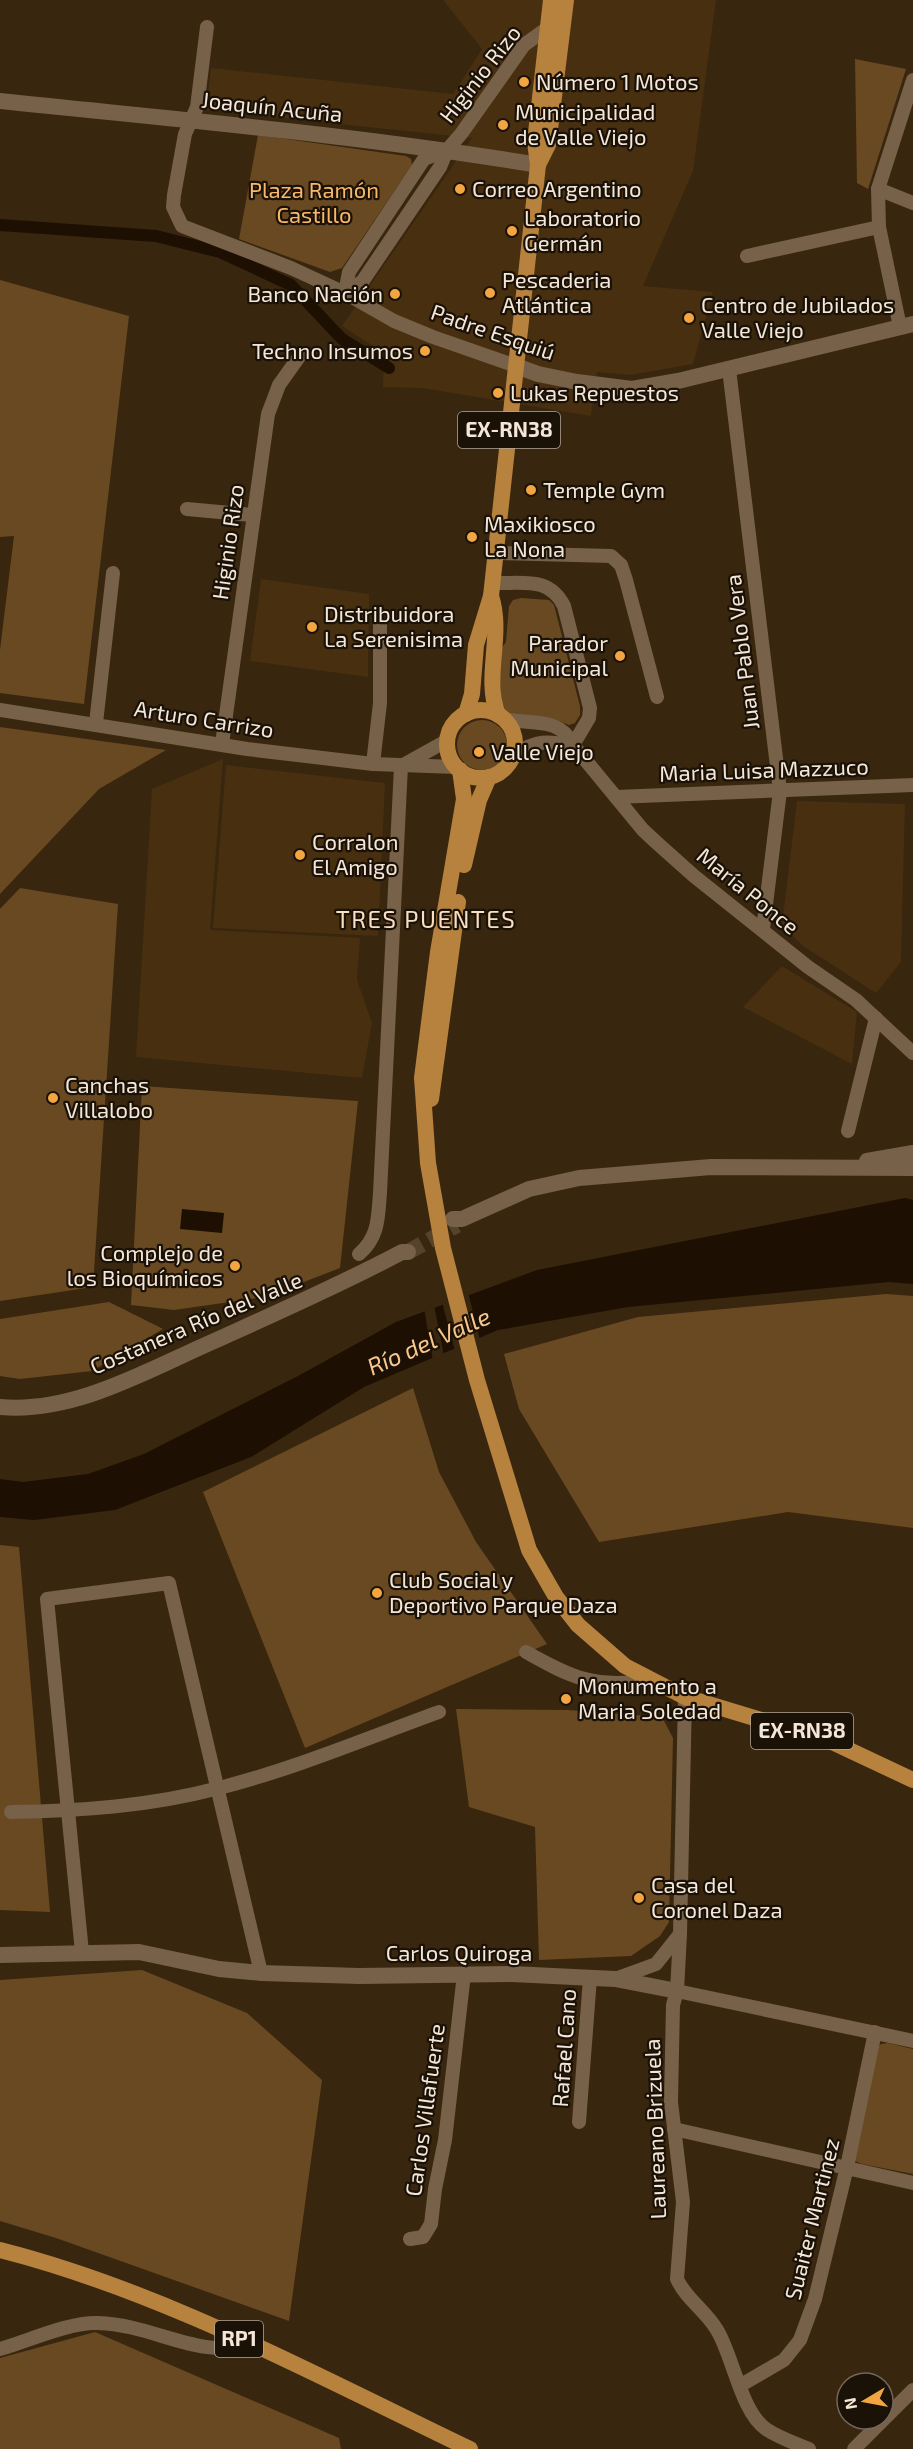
<svg xmlns="http://www.w3.org/2000/svg" width="913" height="2449" viewBox="0 0 913 2449" font-family="'Exo 2',sans-serif">
	<style>
		.built { fill: #472f10 }
		.green { fill: #694921 }
		.water { fill: #1d0f01 }
		.pier { fill: #39260e }
		.lines { fill: none; stroke-linecap: round; stroke-linejoin: round }
		.canal { stroke: #1d0f01; stroke-width: 12 }
		.secondary-tunnel { stroke: #55432c; stroke-width: 16; stroke-dasharray: 16 8; stroke-linecap: butt }
		.minor { stroke: #776148; stroke-width: 14 }
		.tertiary { stroke: #776148; stroke-width: 16 }
		.secondary { stroke: #776148; stroke-width: 16 }
		.primary { stroke: #b6823e; stroke-width: 16 }
		.poi-dot { fill: #f2a541; stroke: #1a1107; stroke-width: 2 }
		.labels { text-anchor: middle; stroke-width: 4.5; stroke-linejoin: round; paint-order: stroke }
		.shield { fill: #1a1107; stroke: #b3a79a; stroke-width: 1.5 }
		.shield-label { font-size: 21px; font-weight: bold; fill: #f4e7d9 }
		.street-label { font-size: 22px; fill: #f4e7d9; stroke: #1a1107 }
		.poi-label { font-size: 22px; fill: #f4e7d9; stroke: #1a1107; text-anchor: start }
		.park-label { font-size: 22px; fill: #f9b86a; stroke: #1a1107 }
		.neighbourhood-label { font-size: 24px; letter-spacing: 1.5px; fill: #f8dec2; stroke: #1a1107 }
		.water-label { font-size: 24px; font-style: italic; fill: #fbc68b; stroke: #1a1107 }
	</style>
	<rect width="100%" height="100%" fill="#39260e"/>
	<g class="built">
		<polygon points="443,0 716,0 693,171 643,286 713,292 693,364 630,375 597,372 591,416 422,388 383,387 384,353 342,326 472,138 206,110 211,68 453,94 482,49"/>
		<polygon points="261,579 369,594 368,677 250,661"/>
		<polygon points="223,759 210,930 360,938 357,980 372,1023 362,1078 136,1057 152,789"/>
		<polygon points="226,765 385,783 378,936 213,928"/>
		<polygon points="797,801 905,804 901,962 876,993 803,946 782,925"/>
		<polygon points="782,966 857,1012 852,1064 743,1007"/>
	</g>
	<g class="green">
		<polygon points="855,59 906,69 868,189 857,183"/>
		<polygon points="258,135 406,156 411,159 412,165 342,268 330,272 239,239"/>
		<polygon points="0,280 129,316 84,704 0,693 0,650 14,536 0,537"/>
		<polygon points="521,598 549,600 554,605 580,706 580,715 575,723 569,725 554,719 520,719 502,710 498,653 506,642 509,606 513,600"/>
		<circle cx="482" cy="745" r="25"/>
		<polygon points="0,727 166,750 99,789 0,894"/>
		<polygon points="20,888 118,904 93,1287 0,1301 0,909"/>
		<polygon points="142,1086 358,1101 340,1268 265,1297 174,1310 131,1305"/>
		<polygon points="886,1294 913,1296 913,1528 788,1512 599,1542 519,1409 504,1354 638,1317"/>
		<polygon points="109,1302 163,1329 92,1371 20,1379 0,1376 0,1319"/>
		<polygon points="413,1388 439,1472 476,1542 547,1644 305,1748 203,1492"/>
		<polygon points="0,1545 19,1547 50,1912 0,1910"/>
		<polygon points="456,1709 568,1710 662,1717 673,1738 669,1922 660,1936 631,1956 539,1960 535,1827 469,1807"/>
		<polygon points="142,1970 247,2013 322,2080 289,2321 56,2238 0,2221 0,1980"/>
		<polygon points="888,2043 913,2049 913,2174 862,2164 855,2161 853,2152 877,2048 881,2044"/>
		<polygon points="95,2332 339,2438 341,2449 0,2449 0,2358"/>
	</g>
	<g class="water">
		<polygon points="905,1198 913,1200 913,1284 889,1282 628,1307 498,1330 364,1387 251,1457 115,1510 34,1520 0,1517 0,1479 23,1482 88,1474 144,1454 298,1376 396,1322 537,1270"/>
		<polygon points="182,1209 224,1213 222,1233 180,1229"/>
	</g>
	<g class="pier">
		<polygon points="468,1292 480,1340 455,1351 442,1302"/>
		<polygon points="434,1305 444,1356 433,1361 424,1308"/>
	</g>
	<g class="lines">
		<polyline class="canal" points="0,225 156,236 220,252 291,285 342,339 389,368"/>
		<polyline class="secondary-tunnel" points="408,1252 457,1225"/>
		<g class="minor">
			<polyline points="207,27 197,107 185,134 174,195 173,207 182,226 291,268 345,293 394,321 433,337 516,366"/>
			<polyline points="878,189 913,203"/>
			<polyline points="747,256 879,227"/>
			<polyline points="345,293 362,282 440,167 447,150 461,134 524,45 549,27"/>
			<polyline points="345,293 349,272 424,159 445,151"/>
			<polyline points="900,327 879,227 878,189 913,80"/>
			<polyline points="729,369 780,791 763,929"/>
			<polyline points="187,509 252,515"/>
			<polyline points="496,553 611,556 621,565 626,580 657,697"/>
			<path d="M493,583C523,584 549,576 564,606L590,708L589,718L573,745"/>
			<polyline points="0,710 247,749 373,764 456,767"/>
			<path d="M504,719C531,725 560,716 573,745L643,830L657,843L694,876L808,967L856,1000L913,1053"/>
			<polyline points="96,723 113,573"/>
			<polyline points="222,744 268,414 279,385 301,354"/>
			<path d="M514,754C538,740 546,741 573,745"/>
			<polyline points="373,764 380,703 380,625"/>
			<polyline points="403,765 448,740"/>
			<polyline points="616,797 913,785"/>
			<polyline points="848,1131 876,1018"/>
			<path d="M359,1254C379,1237 378,1217 380,1193L401,766"/>
			<path d="M526,1652C572,1678 596,1689 649,1680"/>
			<path d="M685,1697L680,1934L677,1991L673,2005L671,2102L683,2202L677,2279C686,2299 706,2311 717,2330C733,2356 741,2412 766,2429C779,2438 795,2443 809,2449"/>
			<path d="M11,1812C81,1811 151,1806 219,1788C294,1769 367,1738 439,1712"/>
			<polyline points="82,1952 47,1599 169,1583 261,1973"/>
			<polyline points="615,1979 656,1964 680,1934"/>
			<polyline points="677,1991 913,2041"/>
			<polyline points="579,2122 590,1978"/>
			<polyline points="674,2129 913,2183"/>
			<polyline points="410,2239 423,2237 431,2224 435,2189 445,2140 464,1974"/>
			<path d="M0,2349C28,2341 69,2322 98,2323C155,2325 193,2358 255,2346"/>
			<polyline points="741,2385 784,2360 800,2340 815,2299 847,2167 875,2032"/>
			<polyline points="854,2449 913,2390"/>
		</g>
		<g class="tertiary">
			<path d="M0,101C180,120 359,135 538,165"/>
			<polyline points="516,366 538,374 577,382 632,389 678,381 913,324"/>
			<polyline points="0,1955 139,1952 219,1969 261,1973 359,1976 512,1974 615,1979 677,1991"/>
		</g>
		<g class="secondary">
			<polyline points="867,1161 913,1153"/>
			<polyline points="453,1219 462,1219 529,1189 579,1178 711,1167 913,1168"/>
			<path d="M0,1407C73,1414 146,1371 212,1342C276,1313 340,1285 402,1252H408"/>
		</g>
		<g class="primary">
			<polyline points="538,165 548,145 566,0"/>
			<path d="M491,596C504,636 483,676 498,715"/>
			<circle cx="481" cy="744" r="34"/>
			<polyline points="466,714 472,694 476,645 491,596 538,165 535,142 551,0"/>
			<polyline points="460,770 464,799 438,952 422,1078 428,1163 443,1248 477,1380 529,1550 556,1597 578,1625 625,1666 685,1697 830,1741 913,1780"/>
			<polyline points="464,865 479,800 489,777"/>
			<polyline points="431,1099 458,902"/>
			<path d="M0,2250C165,2292 317,2376 470,2449"/>
		</g>
	</g>
	<g class="poi-dot">
		<circle cx="524" cy="82" r="6"/>
		<circle cx="503" cy="125" r="6"/>
		<circle cx="460" cy="189" r="6"/>
		<circle cx="512" cy="231" r="6"/>
		<circle cx="490" cy="293" r="6"/>
		<circle cx="395" cy="294" r="6"/>
		<circle cx="689" cy="318" r="6"/>
		<circle cx="425" cy="351" r="6"/>
		<circle cx="498" cy="393" r="6"/>
		<circle cx="531" cy="490" r="6"/>
		<circle cx="472" cy="537" r="6"/>
		<circle cx="312" cy="627" r="6"/>
		<circle cx="620" cy="656" r="6"/>
		<circle cx="479" cy="752" r="6"/>
		<circle cx="300" cy="855" r="6"/>
		<circle cx="53" cy="1098" r="6"/>
		<circle cx="235" cy="1266" r="6"/>
		<circle cx="377" cy="1593" r="6"/>
		<circle cx="566" cy="1699" r="6"/>
		<circle cx="639" cy="1898" r="6"/>
	</g>
	<g class="labels">
		<g class="shield">
			<rect x="458" y="412" width="102" height="36" rx="4.5"/>
			<rect x="751" y="1713" width="102" height="36" rx="4.5"/>
			<rect x="215" y="2321" width="48" height="36" rx="4.5"/>
		</g>
		<g class="shield-label">
			<text x="509" y="437">EX-RN38</text>
			<text x="802" y="1738">EX-RN38</text>
			<text x="239" y="2346">RP1</text>
		</g>
		<g class="street-label">
			<text transform="translate(480 74) rotate(-52)" y="8">Higinio Rizo</text>
			<text transform="translate(272 107) rotate(6)" y="8">Joaquín Acuña</text>
			<text transform="translate(493 332) rotate(19)" y="8">Padre Esquiú</text>
			<text transform="translate(228 542) rotate(-82)" y="8">Higinio Rizo</text>
			<text transform="translate(742 652) rotate(-97)" y="8">Juan Pablo Vera</text>
			<text transform="translate(204 719) rotate(9)" y="8">Arturo Carrizo</text>
			<text transform="translate(764 770) rotate(-2)" y="8">Maria Luisa Mazzuco</text>
			<text transform="translate(748 891) rotate(39)" y="8">María Ponce</text>
			<text transform="translate(196 1323) rotate(-23)" y="8">Costanera Río del Valle</text>
			<text x="459" y="1961">Carlos Quiroga</text>
			<text transform="translate(564 2048) rotate(-86)" y="8">Rafael Cano</text>
			<text transform="translate(425 2110) rotate(-82)" y="8">Carlos Villafuerte</text>
			<text transform="translate(655 2129) rotate(-92)" y="8">Laureano Brizuela</text>
			<text transform="translate(812 2219) rotate(-76)" y="8">Suaiter Martinez</text>
		</g>
		<g class="poi-label">
			<text x="536" y="90">Número 1 Motos</text>
			<text x="515" y="120">Municipalidad<tspan x="515" dy="25">de Valle Viejo</tspan></text>
			<text x="472" y="197">Correo Argentino</text>
			<text x="524" y="226">Laboratorio<tspan x="524" dy="25">Germán</tspan></text>
			<text x="502" y="288">Pescaderia<tspan x="502" dy="25">Atlántica</tspan></text>
			<text x="383" y="302" text-anchor="end">Banco Nación</text>
			<text x="701" y="313">Centro de Jubilados<tspan x="701" dy="25">Valle Viejo</tspan></text>
			<text x="413" y="359" text-anchor="end">Techno Insumos</text>
			<text x="510" y="401">Lukas Repuestos</text>
			<text x="543" y="498">Temple Gym</text>
			<text x="484" y="532">Maxikiosco<tspan x="484" dy="25">La Nona</tspan></text>
			<text x="324" y="622">Distribuidora<tspan x="324" dy="25">La Serenisima</tspan></text>
			<text x="608" y="651" text-anchor="end">Parador<tspan x="608" dy="25">Municipal</tspan></text>
			<text x="491" y="760">Valle Viejo</text>
			<text x="312" y="850">Corralon<tspan x="312" dy="25">El Amigo</tspan></text>
			<text x="65" y="1093">Canchas<tspan x="65" dy="25">Villalobo</tspan></text>
			<text x="223" y="1261" text-anchor="end">Complejo de<tspan x="223" dy="25">los Bioquímicos</tspan></text>
			<text x="389" y="1588">Club Social y<tspan x="389" dy="25">Deportivo Parque Daza</tspan></text>
			<text x="578" y="1694">Monumento a<tspan x="578" dy="25">Maria Soledad</tspan></text>
			<text x="651" y="1893">Casa del<tspan x="651" dy="25">Coronel Daza</tspan></text>
		</g>
		<g class="park-label">
			<text x="314" y="198">Plaza Ramón<tspan x="314" dy="25">Castillo</tspan></text>
		</g>
		<g class="neighbourhood-label">
			<text x="426" y="928">TRES PUENTES</text>
		</g>
		<g class="water-label">
			<text transform="translate(429 1342) rotate(-24)" y="8">Río del Valle</text>
		</g>
	</g>
	<g transform="translate(865 2401) rotate(260)"><circle r="28" fill="#1a1107" stroke="#71675b" stroke-width="1.5"/>
	<path d="M0-4.5L10 22L0 15L-10 22Z" fill="#f2a541"/>
	<text y="-9" font-size="16" font-weight="bold" text-anchor="middle" fill="#f4e7d9">N</text>
	</g>
</svg>
